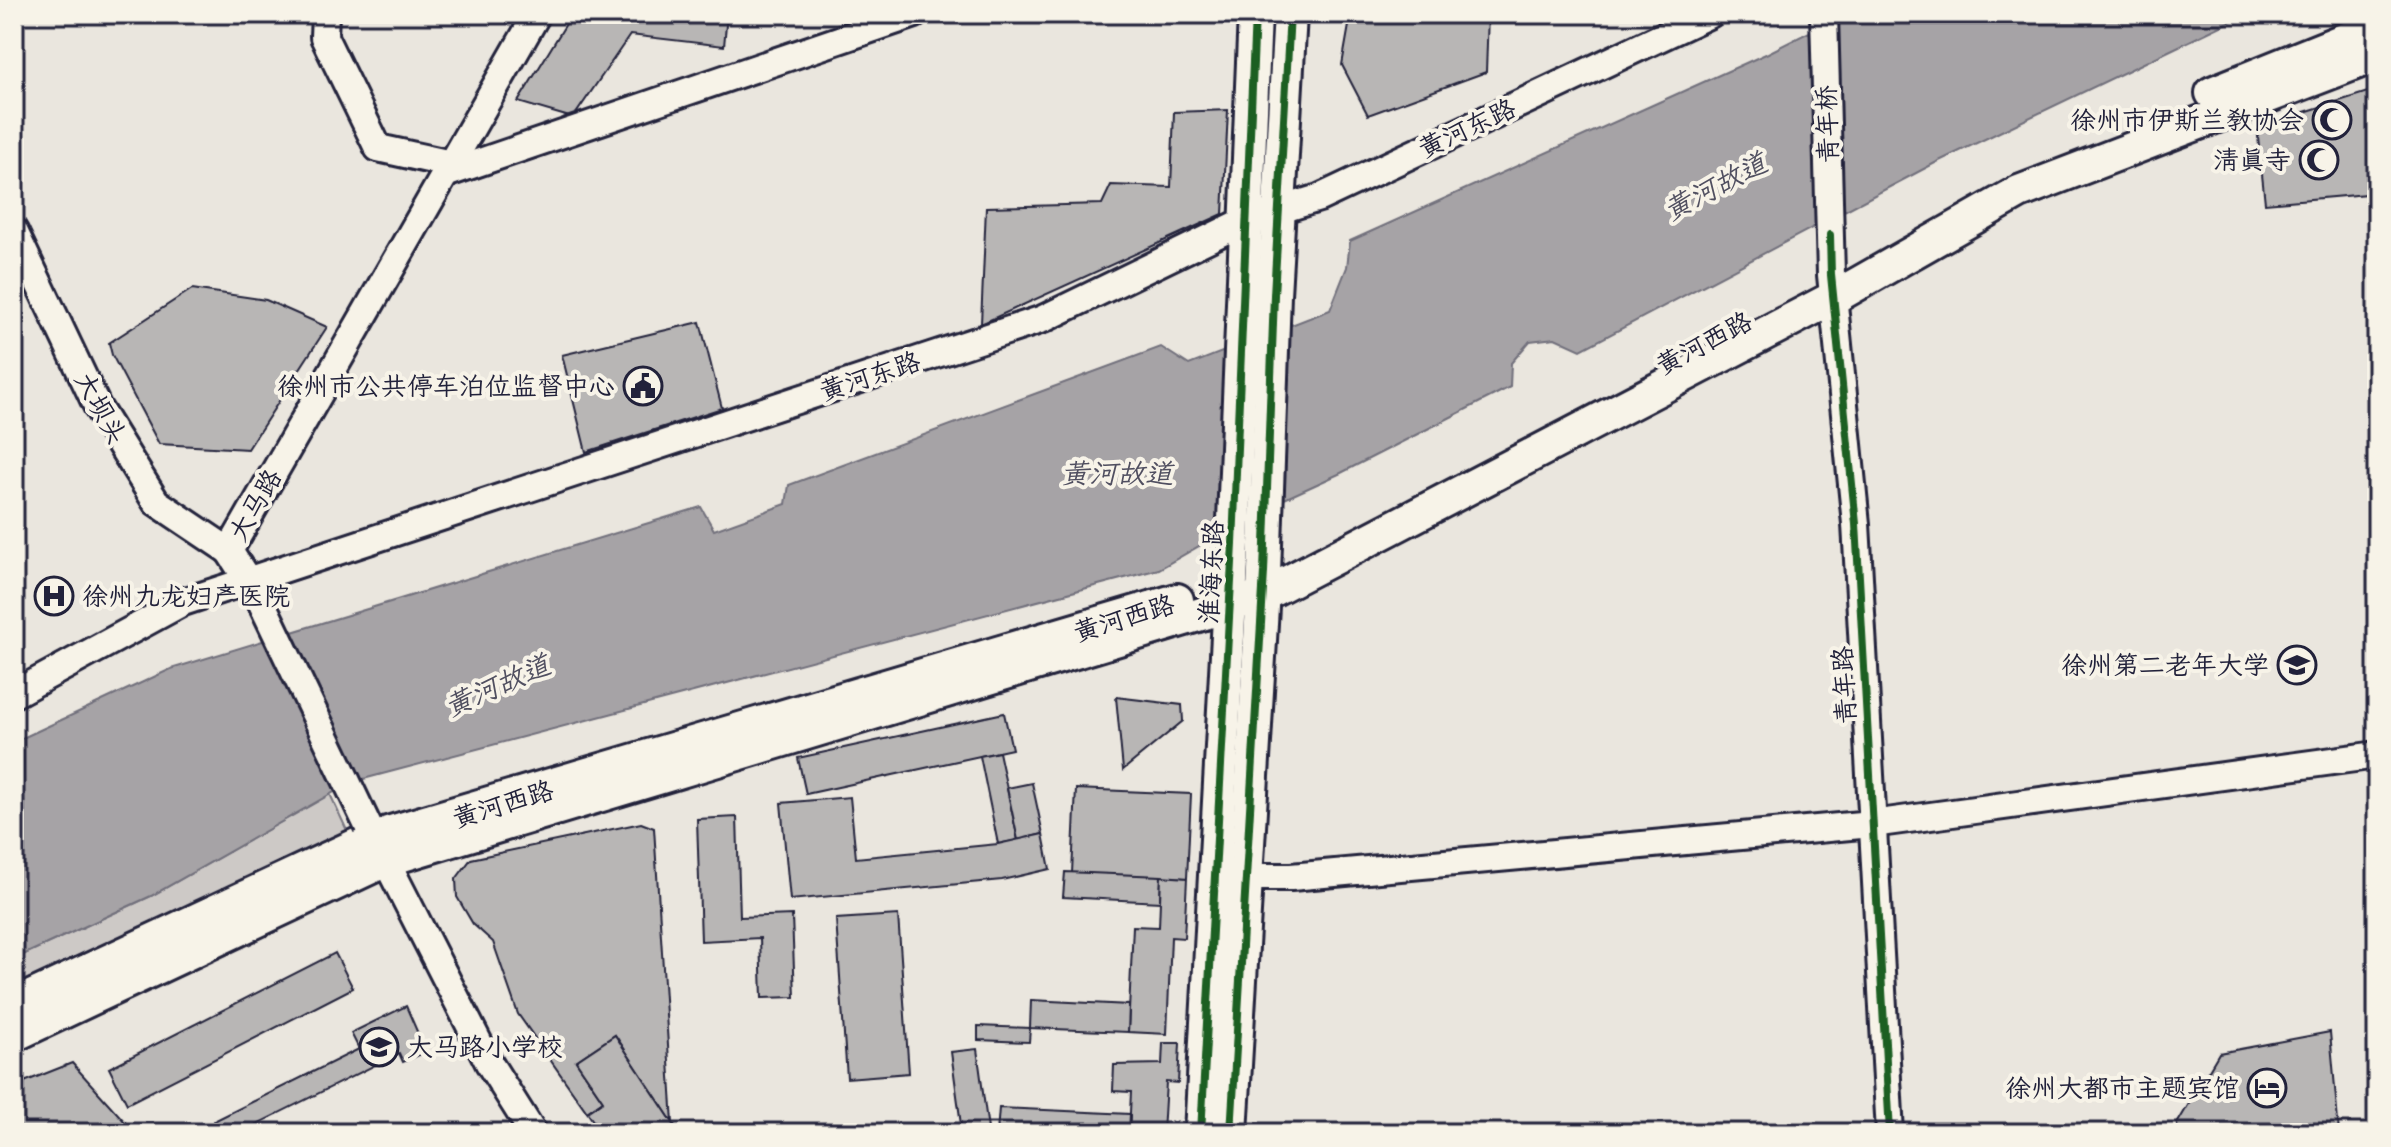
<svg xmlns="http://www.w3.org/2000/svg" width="2391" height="1147" viewBox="0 0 2391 1147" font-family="Pangolin,'LXGW WenKai TC',sans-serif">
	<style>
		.green { fill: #cdc9c6; stroke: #787680; stroke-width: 2 }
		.water { fill: #a6a3a6; stroke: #716f7b; stroke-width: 2 }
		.building { fill: #b8b6b5; stroke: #22223b; stroke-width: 2 }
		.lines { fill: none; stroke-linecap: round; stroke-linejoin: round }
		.minor-casing { stroke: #22223b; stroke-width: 32 }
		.major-casing { stroke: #22223b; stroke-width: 38 }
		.minor { stroke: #f7f3e8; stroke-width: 26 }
		.major { stroke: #f7f3e8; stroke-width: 32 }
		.minor-bridge-casing { stroke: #22223b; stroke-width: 32; stroke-linecap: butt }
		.minor-bridge { stroke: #f7f3e8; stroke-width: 26 }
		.cycleway-casing { stroke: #f7f3e8; stroke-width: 13 }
		.cycleway { stroke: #1b5e20; stroke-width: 8 }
		.labels { text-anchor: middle; stroke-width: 8; stroke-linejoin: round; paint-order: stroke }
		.poi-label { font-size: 26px; fill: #22223b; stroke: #f7f3e8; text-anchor: end }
		.street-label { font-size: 26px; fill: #22223b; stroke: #f7f3e8 }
		.water-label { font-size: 28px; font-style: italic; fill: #504f60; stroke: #f7f3e8 }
	</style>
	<rect width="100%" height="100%" fill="#eae6de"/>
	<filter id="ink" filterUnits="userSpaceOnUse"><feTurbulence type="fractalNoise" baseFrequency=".0125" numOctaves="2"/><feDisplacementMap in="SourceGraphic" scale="16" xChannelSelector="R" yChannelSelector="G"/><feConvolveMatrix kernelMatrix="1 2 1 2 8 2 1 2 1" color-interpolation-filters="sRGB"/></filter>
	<g filter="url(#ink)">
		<polygon class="green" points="330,794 350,837 14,995 14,959 151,896"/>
		<polygon class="water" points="1845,14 2246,14 1937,162 1581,350 1555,338 1530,341 1511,363 1510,387 1341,473 1267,507 1159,569 352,782 151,896 14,959 14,742 171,669 701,507 714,530 786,504 789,485 1161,347 1189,365 1330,310 1347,267 1350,241 1768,53"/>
		<g class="building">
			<polygon points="572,14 727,14 724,46 630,35 573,118 518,102"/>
			<polygon points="1351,14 1488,14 1486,72 1368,115 1342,65"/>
			<polygon points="2377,89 2377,193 2265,203 2257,127"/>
			<polygon points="1228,110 1223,214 981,324 986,207 1102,204 1111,185 1171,187 1174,112"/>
			<polygon points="192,289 266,300 327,327 248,449 159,444 112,355 109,343"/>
			<polygon points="700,322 722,408 586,452 562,355"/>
			<polygon points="1116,697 1182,705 1183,721 1123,770"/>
			<polygon points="1004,713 1012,749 806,794 798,758"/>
			<polygon points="999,752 1018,840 998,844 980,756"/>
			<polygon points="1032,783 1043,834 1018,840 1007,788"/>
			<polygon points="1076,789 1191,794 1187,878 1072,873"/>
			<polygon points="850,797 856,858 998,844 1043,834 1050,869 1002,880 790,900 781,803"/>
			<polygon points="737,817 740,917 792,915 795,997 762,998 760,938 701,941 697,819"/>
			<polygon points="641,823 654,828 673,1123 615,1035 576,1061 603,1101 587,1112 518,1014 493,942 473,924 457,897 456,879 471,859"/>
			<polygon points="1065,872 1161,876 1160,902 1063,897"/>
			<polygon points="1161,876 1187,878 1184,938 1171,937 1167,1034 1128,1032 1133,926 1159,927"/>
			<polygon points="898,915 909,1073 847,1078 836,919"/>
			<polygon points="335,953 353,988 127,1104 109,1068"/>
			<polygon points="1031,1000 1129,1005 1128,1032 1030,1028"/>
			<polygon points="406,1006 426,1052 403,1062 399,1053 239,1133 219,1133 214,1121 359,1049 351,1033"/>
			<polygon points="978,1026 1030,1028 1029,1042 978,1040"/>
			<polygon points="2330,1032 2339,1133 2178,1133 2177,1124 2219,1053"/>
			<polygon points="615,1035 673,1123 680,1133 601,1133 587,1112 603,1101 576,1061"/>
			<polygon points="1163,1043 1180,1043 1178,1083 1166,1082 1163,1133 1129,1133 1131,1092 1113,1091 1114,1065 1162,1064"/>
			<polygon points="977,1049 988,1129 962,1132 951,1052"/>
			<polygon points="72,1063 135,1133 14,1133 14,1086"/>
			<polygon points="999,1108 1130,1114 1129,1133 997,1133"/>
		</g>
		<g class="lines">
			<defs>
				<g id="minor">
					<polyline points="325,14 324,37 378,148 451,164"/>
					<polyline points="1824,14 1831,275 1856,524 1890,1133"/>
					<polyline points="445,174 915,14"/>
					<polyline points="14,231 98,408 156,502 229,551"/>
					<polyline points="256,593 229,551 537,14"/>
					<polyline points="14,694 183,602 1043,319 1247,220 1319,198 1710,14"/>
					<polyline points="377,843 489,1063 533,1133"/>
					<polyline points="1247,877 1291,877 1872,824 2377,755"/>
				</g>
				<g id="major">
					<polyline points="2212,93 2366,31 2377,30"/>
					<polyline points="14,1005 374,837 1177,600"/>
					<polyline points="14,1035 386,860 1261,596 1833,298 2019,192 2366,59 2377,58"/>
					<polyline points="1201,1133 1233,544 1255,14"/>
					<polyline points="1231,1133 1264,572 1274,295 1290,14"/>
				</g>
			</defs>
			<use href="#minor" class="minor-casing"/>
			<use href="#major" class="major-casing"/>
			<use href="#minor" class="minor"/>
			<use href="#major" class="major"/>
			<defs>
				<polyline id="minor-bridge" points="258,595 368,826"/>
			</defs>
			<use href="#minor-bridge" class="minor-bridge-casing"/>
			<use href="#minor-bridge" class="minor-bridge"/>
			<defs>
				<g id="cycleway">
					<polyline points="1830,235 1831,275 1856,524 1890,1133"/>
					<polyline points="1201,1133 1233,544 1255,14"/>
					<polyline points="1231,1133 1264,572 1274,295 1290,14"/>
				</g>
			</defs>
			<use href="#cycleway" class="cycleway-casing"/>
			<use href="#cycleway" class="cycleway"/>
		</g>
	</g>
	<defs>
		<symbol id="mosque-ring" viewBox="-11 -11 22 22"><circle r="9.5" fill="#f7f3e8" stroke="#22223b" stroke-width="1.5"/><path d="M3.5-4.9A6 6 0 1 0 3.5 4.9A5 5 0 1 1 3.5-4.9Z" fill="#22223b"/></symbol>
		<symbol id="civic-ring" viewBox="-11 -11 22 22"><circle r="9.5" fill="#f7f3e8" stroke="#22223b" stroke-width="1.5"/><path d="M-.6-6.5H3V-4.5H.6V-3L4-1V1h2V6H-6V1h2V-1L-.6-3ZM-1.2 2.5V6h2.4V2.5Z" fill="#22223b"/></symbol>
		<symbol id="hospital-ring" viewBox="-11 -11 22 22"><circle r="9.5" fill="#f7f3e8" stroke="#22223b" stroke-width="1.5"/><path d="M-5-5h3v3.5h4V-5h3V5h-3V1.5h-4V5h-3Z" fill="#22223b"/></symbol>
		<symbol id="university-ring" viewBox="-11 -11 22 22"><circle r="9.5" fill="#f7f3e8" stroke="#22223b" stroke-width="1.5"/><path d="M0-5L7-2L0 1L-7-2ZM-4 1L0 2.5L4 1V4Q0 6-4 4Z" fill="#22223b"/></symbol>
		<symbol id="school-ring" viewBox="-11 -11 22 22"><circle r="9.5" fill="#f7f3e8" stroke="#22223b" stroke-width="1.5"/><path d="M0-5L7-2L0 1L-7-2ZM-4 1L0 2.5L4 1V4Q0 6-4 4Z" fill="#22223b"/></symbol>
		<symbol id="hotel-ring" viewBox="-11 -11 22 22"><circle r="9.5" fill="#f7f3e8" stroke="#22223b" stroke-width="1.5"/><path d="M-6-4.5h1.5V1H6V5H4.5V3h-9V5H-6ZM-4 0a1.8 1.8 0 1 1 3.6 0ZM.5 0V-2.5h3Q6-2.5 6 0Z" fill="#22223b"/></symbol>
	</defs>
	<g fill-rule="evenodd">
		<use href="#mosque-ring" x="2310" y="98" width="44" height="44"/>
		<use href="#mosque-ring" x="2297" y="138" width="44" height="44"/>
		<use href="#civic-ring" x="621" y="364" width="44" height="44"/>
		<use href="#hospital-ring" x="32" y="574" width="44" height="44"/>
		<use href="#university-ring" x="2275" y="643" width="44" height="44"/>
		<use href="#school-ring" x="357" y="1025" width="44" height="44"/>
		<use href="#hotel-ring" x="2245" y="1066" width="44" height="44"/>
	</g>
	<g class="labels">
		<g class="poi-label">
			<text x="2304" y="129">徐州市伊斯兰教协会</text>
			<text x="2291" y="169">清真寺</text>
			<text x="615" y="395">徐州市公共停车泊位监督中心</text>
			<text x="82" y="605" text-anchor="start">徐州九龙妇产医院</text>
			<text x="2269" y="674">徐州第二老年大学</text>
			<text x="407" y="1056" text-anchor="start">大马路小学校</text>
			<text x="2239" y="1097">徐州大都市主题宾馆</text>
		</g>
		<g class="street-label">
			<text transform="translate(1827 124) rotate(-92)" y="9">青年桥</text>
			<text transform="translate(1467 128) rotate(-25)" y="9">黄河东路</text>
			<text transform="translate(1704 343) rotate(-28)" y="9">黄河西路</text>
			<text transform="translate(870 376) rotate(-18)" y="9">黄河东路</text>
			<text transform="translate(101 408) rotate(61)" y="9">大坝头</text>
			<text transform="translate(255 505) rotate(-60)" y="9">大马路</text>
			<text transform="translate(1211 572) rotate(-87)" y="9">淮海东路</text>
			<text transform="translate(1124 618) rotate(-17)" y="9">黄河西路</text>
			<text transform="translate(1844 685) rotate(-93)" y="9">青年路</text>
			<text transform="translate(503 804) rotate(-17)" y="9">黄河西路</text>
		</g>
		<g class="water-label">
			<text transform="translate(1715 186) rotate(-28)" y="10">黄河故道</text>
			<text x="1117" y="483">黄河故道</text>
			<text transform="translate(497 685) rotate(-24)" y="10">黄河故道</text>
		</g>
	</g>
	<rect width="2391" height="1147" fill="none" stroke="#f7f3e8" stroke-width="48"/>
	<rect x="24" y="24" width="2343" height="1099" fill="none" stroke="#22223b" stroke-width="3" filter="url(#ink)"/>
</svg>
